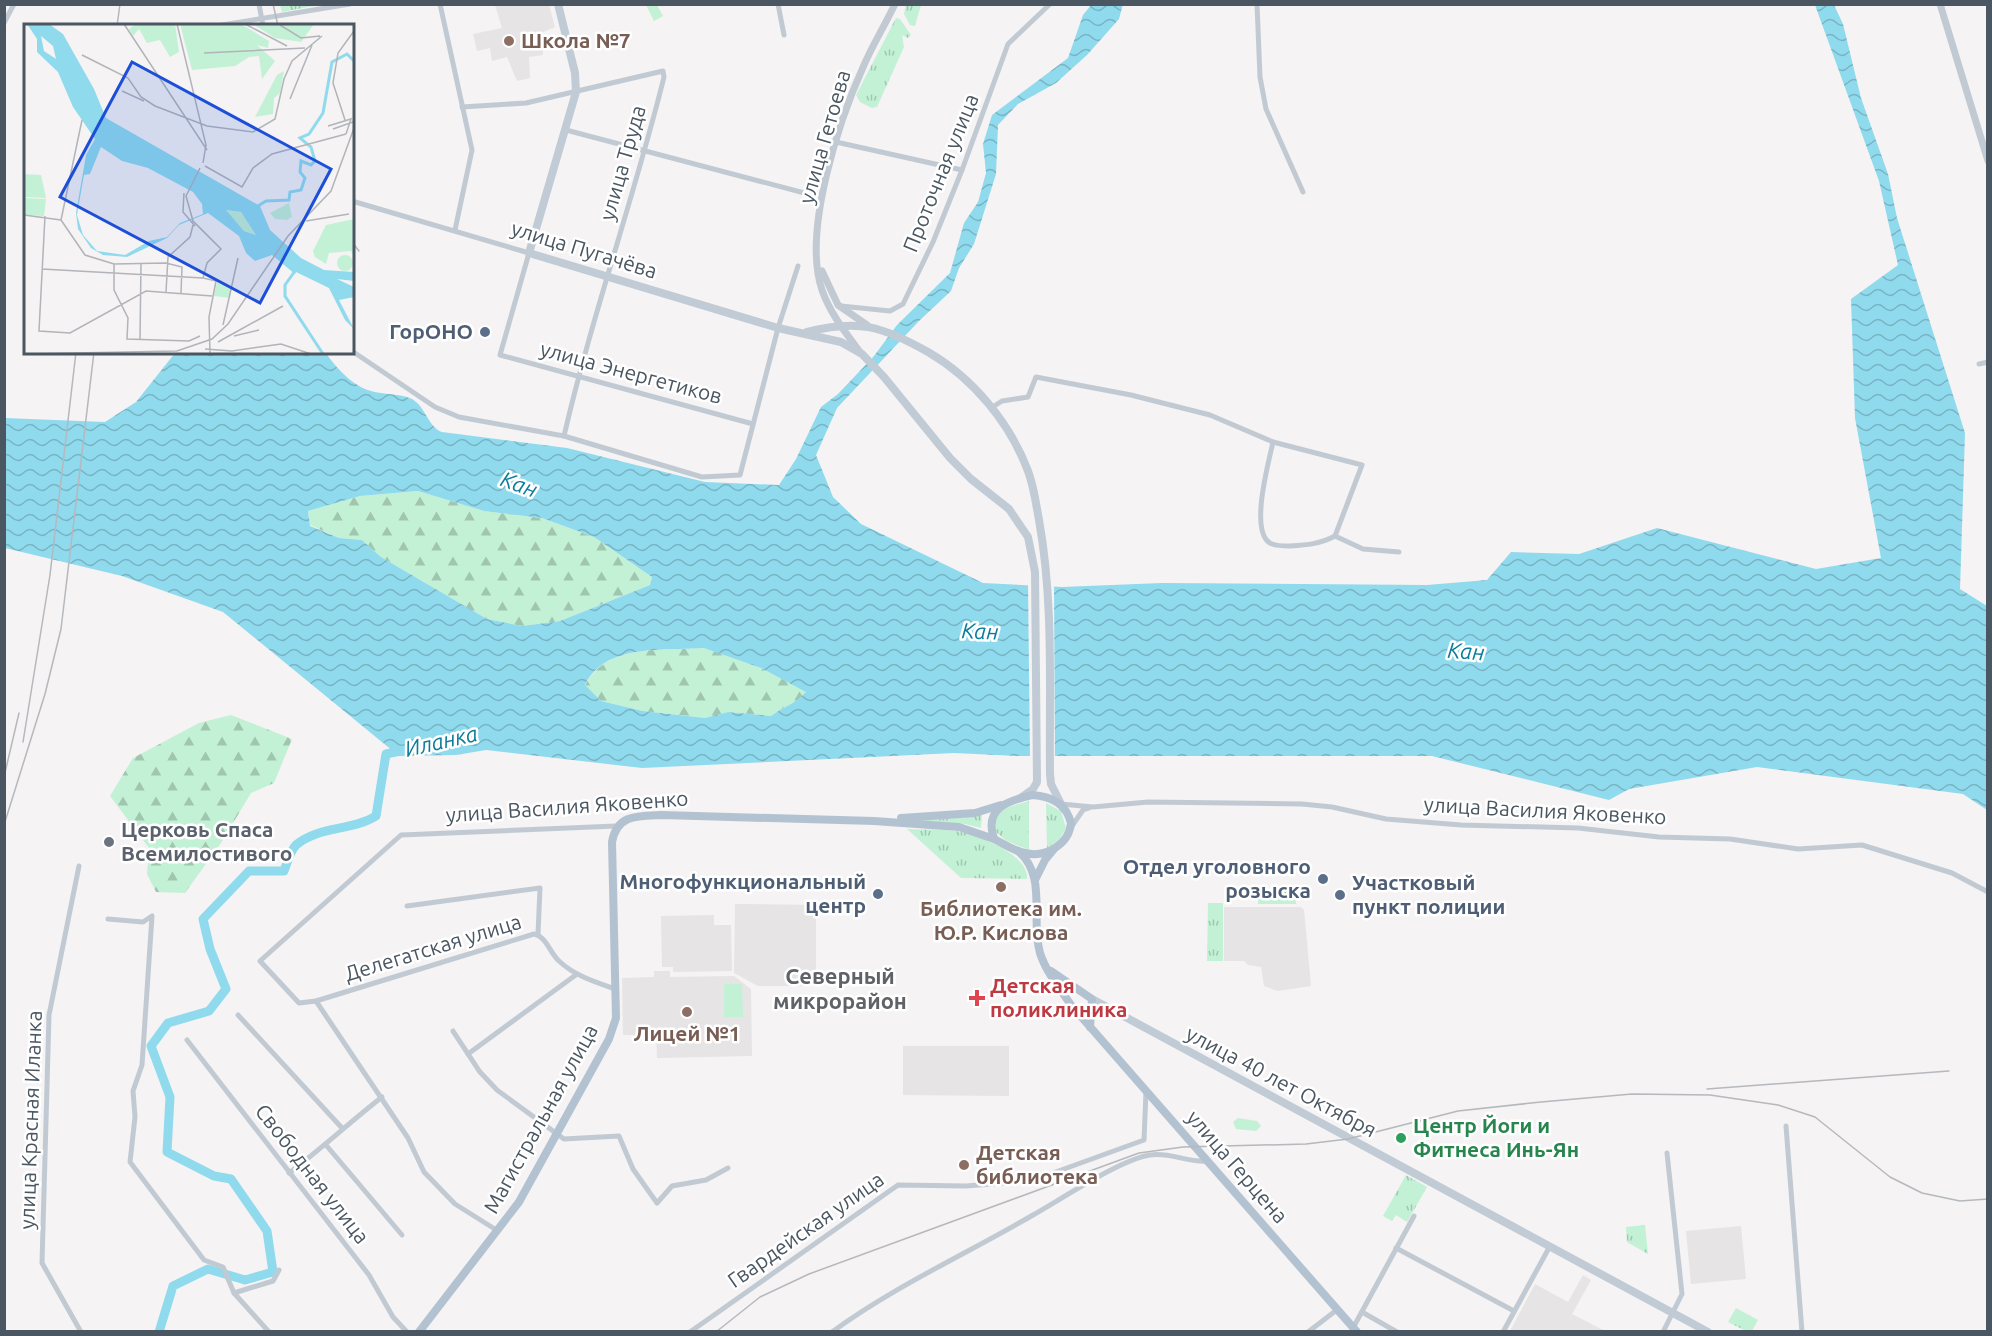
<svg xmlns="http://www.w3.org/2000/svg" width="1992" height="1336" viewBox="0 0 1992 1336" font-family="Ubuntu,sans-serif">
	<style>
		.education { fill: #e6e4e5 }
		.grass { fill: url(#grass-tufts) }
		.forest { fill: url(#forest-firs) }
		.pitch { fill: #c3f1d5 }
		.water { fill: url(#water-waves); fill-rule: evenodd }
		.pier { fill: #f5f3f3 }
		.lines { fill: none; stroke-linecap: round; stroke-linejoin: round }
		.river { stroke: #90daee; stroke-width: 9 }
		.minor { stroke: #c1cad2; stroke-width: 5 }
		.tertiary { stroke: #c1cad2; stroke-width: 7 }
		.secondary { stroke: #c1cbd6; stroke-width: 8 }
		.primary { stroke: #b3c2d1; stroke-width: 8 }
		.rail { stroke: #b5b8bd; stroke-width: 1.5 }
		.education-dot { fill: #8d6e63; stroke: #fff; stroke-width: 2 }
		.service-dot { fill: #5c6f8a; stroke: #fff; stroke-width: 2 }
		.worship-dot { fill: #6b7280; stroke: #fff; stroke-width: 2 }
		.health-dot { fill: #e0444e; stroke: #fff; stroke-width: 2 }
		.leisure-dot { fill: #2e9e5b; stroke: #fff; stroke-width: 2 }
		.labels { text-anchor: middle; stroke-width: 5; stroke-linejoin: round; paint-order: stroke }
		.education-label { font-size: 21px; font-weight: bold; fill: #785e54; stroke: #fff; text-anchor: start }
		.street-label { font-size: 21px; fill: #4a5661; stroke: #fff }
		.service-label { font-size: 21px; font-weight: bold; fill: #4e5e75; stroke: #fff; text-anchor: end }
		.worship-label { font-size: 21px; font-weight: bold; fill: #5b616d; stroke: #fff; text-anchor: start }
		.health-label { font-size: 21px; font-weight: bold; fill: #be3a42; stroke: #fff; text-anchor: start }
		.leisure-label { font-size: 21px; font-weight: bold; fill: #27864d; stroke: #fff; text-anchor: start }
		.water-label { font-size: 22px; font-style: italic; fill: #0c7c9b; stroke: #fff }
		.neighbourhood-label { font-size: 22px; font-weight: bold; fill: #5f6368; stroke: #fff }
		.inset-river { fill: none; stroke: #90daee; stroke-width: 3 }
		.inset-road { fill: none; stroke: #b1b4b9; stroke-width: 1.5 }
		.view { fill: #1d4ed8; fill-opacity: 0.15; stroke: #1d4ed8; stroke-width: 3 }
		.inset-edge { fill: none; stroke: #4a5661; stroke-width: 3 }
	</style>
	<defs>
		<pattern id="grass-tufts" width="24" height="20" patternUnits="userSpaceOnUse" patternTransform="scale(1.5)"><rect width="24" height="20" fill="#c3f1d5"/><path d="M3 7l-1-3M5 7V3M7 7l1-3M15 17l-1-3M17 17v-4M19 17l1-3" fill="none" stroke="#a0c6b0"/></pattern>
		<pattern id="forest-firs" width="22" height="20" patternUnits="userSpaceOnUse" patternTransform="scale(1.5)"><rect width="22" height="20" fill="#c3f1d5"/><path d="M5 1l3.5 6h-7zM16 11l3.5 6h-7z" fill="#a0c6b0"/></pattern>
		<pattern id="water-waves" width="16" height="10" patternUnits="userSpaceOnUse" patternTransform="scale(1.5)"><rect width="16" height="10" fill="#90daee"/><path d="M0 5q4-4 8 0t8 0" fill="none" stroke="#78b4c4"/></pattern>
	</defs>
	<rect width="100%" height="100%" fill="#f5f3f3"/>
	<g class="education">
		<polygon points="495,5 549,5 555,27 543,32 543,55 529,57 530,78 517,81 507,57 492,61 490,48 477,51 473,34 502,28"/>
		<polygon points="735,904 816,905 816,986 758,986 734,973"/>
		<polygon points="1224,907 1301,907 1304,910 1311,986 1278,991 1264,986 1261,967 1248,965 1244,961 1224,961"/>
		<polygon points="714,915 714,925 731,925 732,971 673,972 673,967 662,967 661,916"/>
		<polygon points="654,971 670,971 670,977 734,976 751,989 752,1056 657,1058 656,1035 623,1035 622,978 654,977"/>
		<polygon points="903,1046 1009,1046 1009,1096 903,1095"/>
		<polygon points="1741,1226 1746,1279 1691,1284 1686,1231"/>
		<polygon points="1583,1275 1591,1280 1572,1314 1605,1331 1510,1331 1535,1284 1568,1302"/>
	</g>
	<g class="grass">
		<polygon points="280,5 280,4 318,5 282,12"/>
		<polygon points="906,5 921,5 915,26 910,25 904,14"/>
		<polygon points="896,18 900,19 911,35 908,38 902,35 904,47 877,107 872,108 860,102 856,95"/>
		<polygon points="1029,801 1029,850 1005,840 996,832 996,816 1005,808"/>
		<polygon points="1046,803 1061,811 1066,828 1059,840 1047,848"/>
		<polygon points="982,814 981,828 965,824 894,820"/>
		<path d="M907,829C928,830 953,828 972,835C990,841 1029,857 1027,879L961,878Z"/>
		<polygon points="1295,890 1296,904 1258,904 1258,891"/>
		<polygon points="1208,903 1223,903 1223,961 1207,961"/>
		<polygon points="1406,1175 1427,1187 1407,1222 1396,1215 1392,1221 1383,1216"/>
		<polygon points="1645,1225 1648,1254 1627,1242 1626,1227"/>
		<polygon points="1736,1308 1758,1320 1752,1331 1746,1331 1728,1322"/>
	</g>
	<g class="forest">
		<polygon points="418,491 484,511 542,518 594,537 652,577 650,585 560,621 522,626 487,619 381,557 362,540 339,538 310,525 308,511 360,496"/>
		<path d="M705,648L761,668L807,692C794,705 784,706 771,716L728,712L705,718L643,711L601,701L585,686C605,643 664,651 705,648Z"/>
		<polygon points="231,715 292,739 274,783 251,793 221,843 185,893 156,892 147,874 149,848 110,796 133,758 199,723"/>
	</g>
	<g class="pitch">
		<polygon points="646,5 657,5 663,16 654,21"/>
		<polygon points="724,984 742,984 743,1017 724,1017"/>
		<polygon points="1238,1118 1257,1121 1261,1126 1256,1131 1236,1129 1233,1122"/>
	</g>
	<path class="water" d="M1123,4L1119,19L1087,55L1056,83L1018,104L998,125L996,174L974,244L959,268L951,291L919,321L837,408L816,455L833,497L861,524L983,583L1062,587L1162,583L1427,585L1487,580L1511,552L1579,554L1657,528L1816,569L1881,558L1855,418L1851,299L1898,265L1879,181L1815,5H1834L1843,24L1861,98L1888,174L1897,218L1965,433L1960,589L1987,606V810L1963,794L1757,767L1629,789L1609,800L1432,756H1018L954,753L642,768L486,750L456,755L399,756L223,612L122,576L5,548V418L105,422L136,402L175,353H326C335,367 354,387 371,391C384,395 399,393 412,399C426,407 428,427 442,432L567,448L705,482L779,485L796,459L821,407L838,394L874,356L897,325L950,273L964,223L978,202L986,173L983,144L992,115L1068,58L1083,15L1091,5ZM418,491L484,511L542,518L594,537L652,577L650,585L560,621L522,626L487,619L381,557L362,540L339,538L310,526L308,511L360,496ZM704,648L761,668L806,692C794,705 784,706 771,716L728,712L705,718L643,711L601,701L585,685C605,643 664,651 704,648Z"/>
	<polygon class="pier" points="1028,582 1054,583 1055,759 1030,759"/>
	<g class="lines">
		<path class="river" d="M159,1332L173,1286L208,1269L245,1280L273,1272L267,1231L231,1179L214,1176L167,1152L170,1097L151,1046L168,1023L209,1011L226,989L210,949L203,919L249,871H284C287,863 290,851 296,845C318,826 352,831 376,816L386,754L405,750"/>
		<g class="minor">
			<polyline points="259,4 263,26"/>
			<polyline points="440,4 472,150 455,230"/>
			<polyline points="778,4 784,35"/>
			<polyline points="1257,4 1260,77 1266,109 1303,192"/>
			<polyline points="4,23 14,4"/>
			<polyline points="216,26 350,4"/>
			<path d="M462,107L526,103L663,71L664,77C634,198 592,315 564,436"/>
			<polyline points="566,130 812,195"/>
			<polyline points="836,142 962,170"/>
			<polyline points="352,201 529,253 500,355 753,424"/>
			<polyline points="841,306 890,311 903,304 933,242 962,170 1008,44 1050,4"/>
			<polyline points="352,351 435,407 459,417 564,436 702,477 740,475 778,328 798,266"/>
			<polyline points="1979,364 1988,362"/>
			<polyline points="991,408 1002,401 1028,397 1036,377 1131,395 1210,415 1273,442 1362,465 1335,536 1363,549 1399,552"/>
			<path d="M1273,442C1269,461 1248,535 1272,544C1277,546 1285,546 1290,546C1307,545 1320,544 1335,536"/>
			<polyline points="1061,804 1093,807 1148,802 1302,804 1332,807 1386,819 1461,825 1578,828 1659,837 1730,839 1798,849 1862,845 1952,873 1988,892"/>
			<polyline points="1072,826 1083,810 1089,808"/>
			<polyline points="79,866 49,1015 42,1263 81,1332"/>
			<polyline points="407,906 540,888 538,934"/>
			<polyline points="108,919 143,922 152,916 142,1065 133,1091 135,1117 130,1162 204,1260 223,1267 234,1293"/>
			<path d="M615,989C595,982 575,976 559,961C550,953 546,936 534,934L316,1001L299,1003L260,961L401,835L616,826"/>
			<polyline points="316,1001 408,1138 424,1172 455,1204 498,1231"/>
			<polyline points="238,1015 342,1128"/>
			<polyline points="453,1031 480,1072 497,1090 564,1139 619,1136 633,1169 657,1203 672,1186 706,1180 728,1168"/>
			<polyline points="187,1040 369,1275 393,1317 407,1332"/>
			<polyline points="468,1054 577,974"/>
			<polyline points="1786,1126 1802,1332"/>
			<polyline points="326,1145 402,1235"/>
			<path d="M289,1173C321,1149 350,1122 382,1097"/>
			<polyline points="1396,1248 1514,1311"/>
			<polyline points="1362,1312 1397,1332"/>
			<polyline points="1353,1328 1414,1216"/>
			<polyline points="269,1332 234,1293 273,1281 279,1270"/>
			<polyline points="690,1332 898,1185 966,1186 1031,1181 1144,1140 1146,1092"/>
			<path d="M832,1332C895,1286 966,1254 1033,1215C1060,1200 1121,1159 1150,1155C1171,1152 1188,1163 1208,1161"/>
			<polyline points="1308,1332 1338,1309"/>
			<polyline points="1503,1332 1550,1246"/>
			<polyline points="1663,1332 1682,1294 1667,1153"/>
		</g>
		<g class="tertiary">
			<polyline points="1940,4 1988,161"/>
			<polyline points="822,271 838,305 867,325"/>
			<path d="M860,352C845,332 830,313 822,290C802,232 839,120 864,65C873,44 885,25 895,4"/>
		</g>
		<g class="secondary">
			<polyline points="558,4 575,73 576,92 529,253 778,328 841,342 862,354 884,377 950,458 971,479 1009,509 1028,537 1035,572 1037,782 1033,789 1022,797"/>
			<path d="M807,332C859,319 882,326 928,352C973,378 1010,423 1028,471C1034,487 1036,504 1039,520C1054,603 1049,689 1050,774L1051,784L1061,804"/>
			<polyline points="1092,999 1708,1332"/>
		</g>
		<g class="primary">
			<path d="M1032,795C1051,796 1066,803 1071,823C1069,845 1045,858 1025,853C1014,851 1004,844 994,839C984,809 1006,801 1032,795Z"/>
			<polyline points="901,818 975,813 1001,805"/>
			<path d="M1018,851C1048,876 1030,919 1040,953C1046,972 1060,989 1071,1005L1357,1332"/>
			<polyline points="1035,880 1045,860 1054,849"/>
			<polyline points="1051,971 1092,999 1090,1027"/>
			<path d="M419,1332L519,1202L609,1039L616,1018L612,842C617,814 638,816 662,815L874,821L959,827L994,839"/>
		</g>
		<g class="rail">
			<polyline points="273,4 278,26"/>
			<polyline points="117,26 120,4"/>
			<polyline points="352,242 359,251"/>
			<polyline points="23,742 50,575 76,352"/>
			<polyline points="4,777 19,713"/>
			<polyline points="4,825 45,694 61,629 94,352"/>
			<polyline points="1707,1089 1949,1071"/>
			<polyline points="716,1332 760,1297 809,1274 1139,1153 1183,1147 1306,1144 1348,1139 1458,1111 1541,1102 1632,1094 1710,1095 1778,1105 1815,1117 1890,1177 1922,1193 1960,1201 1988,1199"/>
		</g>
	</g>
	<g class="education-dot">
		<circle cx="509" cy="41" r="6"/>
		<circle cx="1001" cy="887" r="6"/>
		<circle cx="687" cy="1012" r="6"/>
		<circle cx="964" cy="1165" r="6"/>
	</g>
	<g class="service-dot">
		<circle cx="485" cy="332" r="6"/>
		<circle cx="1323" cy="879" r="6"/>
		<circle cx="878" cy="894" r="6"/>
		<circle cx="1340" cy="895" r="6"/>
	</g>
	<circle class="worship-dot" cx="109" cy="842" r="6"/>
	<path class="health-dot" d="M974 989h6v6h6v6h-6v6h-6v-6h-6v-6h6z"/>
	<circle class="leisure-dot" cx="1401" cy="1138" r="6"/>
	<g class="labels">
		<g class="education-label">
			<text x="521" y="48">Школа №7</text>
			<text x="1001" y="916" text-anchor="middle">Библиотека им.<tspan x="1001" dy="24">Ю.Р. Кислова</tspan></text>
			<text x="687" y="1041" text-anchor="middle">Лицей №1</text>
			<text x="976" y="1160">Детская<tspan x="976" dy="24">библиотека</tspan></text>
		</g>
		<g class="street-label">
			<text transform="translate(825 137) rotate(-74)" y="7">улица Гетоева</text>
			<text transform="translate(623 163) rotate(-74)" y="7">улица Труда</text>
			<text transform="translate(941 173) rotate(-68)" y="7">Проточная улица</text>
			<text transform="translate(584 250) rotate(17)" y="7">улица Пугачёва</text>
			<text transform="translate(631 373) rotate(15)" y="7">улица Энергетиков</text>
			<text transform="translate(567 807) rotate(-4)" y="7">улица Василия Яковенко</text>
			<text transform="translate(1545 811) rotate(3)" y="7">улица Василия Яковенко</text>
			<text transform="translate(433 948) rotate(-17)" y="7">Делегатская улица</text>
			<text transform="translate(1281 1082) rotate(28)" y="7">улица 40 лет Октября</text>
			<text transform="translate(541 1119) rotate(-61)" y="7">Магистральная улица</text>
			<text transform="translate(31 1120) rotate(-88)" y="7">улица Красная Иланка</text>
			<text transform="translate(1237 1167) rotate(49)" y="7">улица Герцена</text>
			<text transform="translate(312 1174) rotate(52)" y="7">Свободная улица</text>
			<text transform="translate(806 1230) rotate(-35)" y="7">Гвардейская улица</text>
		</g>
		<g class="service-label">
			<text x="473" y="339">ГорОНО</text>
			<text x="1311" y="874">Отдел уголовного<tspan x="1311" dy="24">розыска</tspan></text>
			<text x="866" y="889">Многофункциональный<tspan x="866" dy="24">центр</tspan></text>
			<text x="1352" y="890" text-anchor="start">Участковый<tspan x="1352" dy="24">пункт полиции</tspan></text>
		</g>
		<g class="worship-label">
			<text x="121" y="837">Церковь Спаса<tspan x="121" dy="24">Всемилостивого</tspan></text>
		</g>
		<g class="health-label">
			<text x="990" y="993">Детская<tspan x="990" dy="24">поликлиника</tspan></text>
		</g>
		<g class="leisure-label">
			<text x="1413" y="1133">Центр Йоги и<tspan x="1413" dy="24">Фитнеса Инь-Ян</tspan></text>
		</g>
		<g class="water-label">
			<text transform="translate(519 484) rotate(20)" y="8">Кан</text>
			<text transform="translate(980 631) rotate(2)" y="8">Кан</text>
			<text transform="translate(1466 651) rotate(4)" y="8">Кан</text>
			<text transform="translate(441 741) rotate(-13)" y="8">Иланка</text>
		</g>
		<g class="neighbourhood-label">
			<text x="840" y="984">Северный<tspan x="840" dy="25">микрорайон</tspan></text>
		</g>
	</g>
	<g transform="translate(24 24)">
		<rect width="330" height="330" fill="#f5f3f3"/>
		<path d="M0,150L17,151L22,174L0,173ZM0,174L22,175L20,192L0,191ZM193,258L208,263L206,274L190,272Z" fill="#c3f1d5"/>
		<path d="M112,0H151L155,28L146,33L136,16L123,19L115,5L109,12L105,5ZM156,0H217L245,17L244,24L233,21L251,37L238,55L235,32L225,33L211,42L168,46ZM229,0H290L277,18L251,14ZM265,179L268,193L263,196L251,195L246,189ZM201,186L217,188L233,211L220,207ZM330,195V232L327,227L305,229L302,240L291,233L289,227L302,201ZM313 239a8 8 0 1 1 16 0a8 8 0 1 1-16 0Z" fill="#c3f1d5"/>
		<path d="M260,47L256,69L250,74L249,90L231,93L253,51Z" fill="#c3f1d5"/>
		<path d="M3,0H25L39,10L70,65L82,94L236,182L246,206L277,234L300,246L330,248V257L313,255L330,263V273L315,276L330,305L321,296L305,264L272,248L271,250L248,231L231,237L222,229L215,212L184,189L155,201L143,214L103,233L79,231L67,224L54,205L52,189L62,131L71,115L49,83L34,48L13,28V15ZM17,12L29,22L32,35L20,27ZM77,123L98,137L124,144L169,168L178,180L179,190L156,199L143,213L125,217L101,231L73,227L59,211L53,191L60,151L66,150ZM202,186L217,188L232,211L220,207Z" fill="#90daee" fill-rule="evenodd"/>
		<path class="inset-river" d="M234,182L242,177L265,176L266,168L277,166L281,154L276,148L277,137L287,141L291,137L287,123L276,114L285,110L299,89L308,38L323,30L330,37M271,247L261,261V272L299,330"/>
		<path class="inset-road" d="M100,0L183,126M153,0L182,121L179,139M221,0L263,22M256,1L277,14L296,12M180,29L281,24M58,31L104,54L117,73L131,82L183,102L229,108L251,95L260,55L268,37L298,12M98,67L120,77M266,75L288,21M58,96L37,196L61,231L90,240L142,239L158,243L157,269M321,96L309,59L314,29L330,7M304,102L327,95L322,110M309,105L329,98M181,142L218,163L229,144L248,130L322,110M176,144L162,172L169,197L197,225L183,239L179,254L192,257L185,293L186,330M160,169L159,188L171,202M0,191L37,196M21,192L15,307L46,309L122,267L188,272M282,197L325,190M90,240V266L104,294L103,315L165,317L176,312M18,245L179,254M142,268L144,233L166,213L169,201M199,301L214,234M210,312L235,306M116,315L117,239M194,318L259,282M181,325L208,327L257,320L287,330M0,330L153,327L188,315L204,300L264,212L307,167L330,104"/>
		<path class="view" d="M108,38L307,145L236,279L36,173Z"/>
		<rect width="330" height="330" class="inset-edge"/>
	</g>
	<rect width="1992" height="1336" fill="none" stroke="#4a5661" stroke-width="12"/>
</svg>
